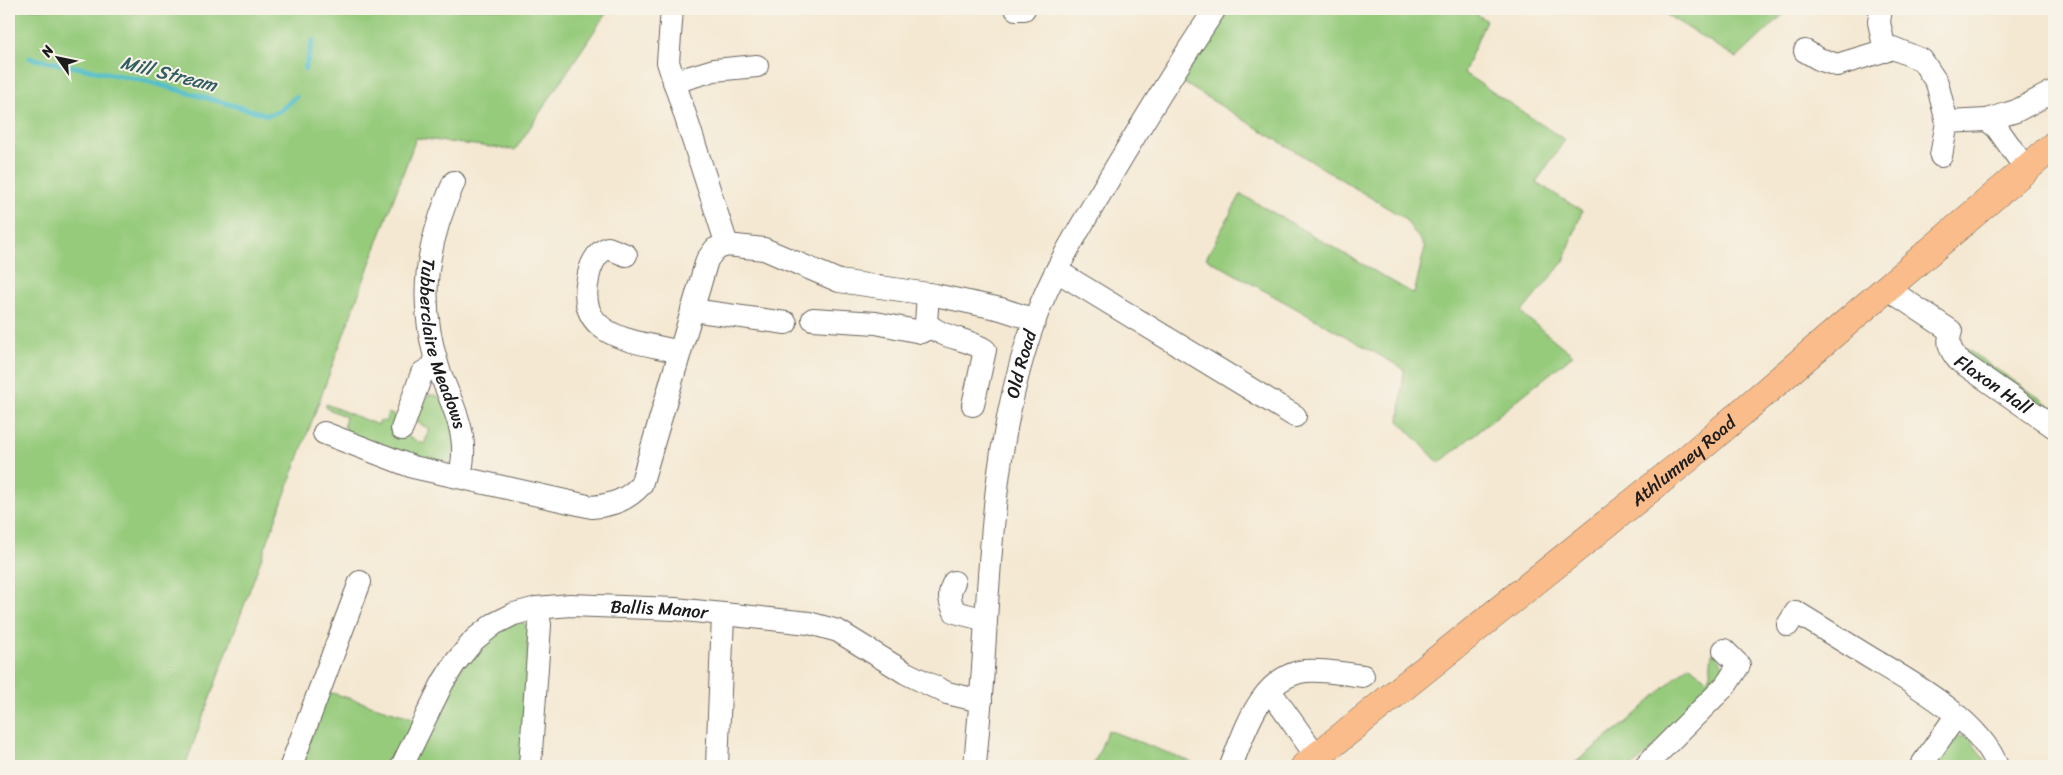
<svg xmlns="http://www.w3.org/2000/svg" width="2063" height="775" viewBox="0 0 2063 775" font-family="Sriracha,sans-serif">
	<style>
		.green { fill: #96cb7c; stroke: #59744c }
		.lines { fill: none; stroke-linecap: round; stroke-linejoin: round }
		.stream { stroke: #52bfcb; stroke-width: 5 }
		.minor-casing { stroke: #68635c; stroke-width: 24 }
		.major-casing { stroke: #68635c; stroke-width: 29 }
		.minor { stroke: #fff; stroke-width: 22 }
		.major { stroke: #f9bc8a; stroke-width: 28 }
		.labels { text-anchor: middle; stroke-width: 4; stroke-linejoin: round; paint-order: stroke }
		.street-label { font-size: 18px; fill: #1c1c1c; stroke: #f7f3e8 }
		.water-label { font-size: 19px; font-style: italic; fill: #325d62; stroke: #f7f3e8 }
	</style>
	<rect width="100%" height="100%" fill="#f7f3e8"/>
	<filter id="ink" filterUnits="userSpaceOnUse"><feTurbulence type="fractalNoise" baseFrequency=".02" numOctaves="2"/><feDisplacementMap in="SourceGraphic" scale="10" xChannelSelector="R" yChannelSelector="G"/><feConvolveMatrix kernelMatrix="1 2 1 2 8 2 1 2 1" color-interpolation-filters="sRGB"/></filter>
	<filter id="wash" filterUnits="userSpaceOnUse"><feTurbulence type="fractalNoise" baseFrequency=".0096" numOctaves="4" result="noise"/><feDisplacementMap in="SourceGraphic" scale="20" xChannelSelector="R" yChannelSelector="G"/><feGaussianBlur stdDeviation="1.12" result="paint"/><feColorMatrix in="noise" values="0 0 0 0 0 0 0 0 0 0 0 0 0 0 0 0 0 1.4 0 .05"/><feComposite in="paint" operator="in"/></filter>
	<g filter="url(#wash)">
		<rect width="100%" height="100%" fill="#f4e8d2"/>
		<g class="green">
			<polygon points="9,9 609,9 515,150 416,138 185,766 9,766"/>
			<polygon points="1228,9 1468,9 1486,20 1464,73 1565,140 1536,182 1582,211 1564,261 1521,313 1573,355 1439,463 1399,421 1404,369 1206,258 1241,194 1414,294 1425,247 1404,218 1182,82 1192,64"/>
			<polygon points="1657,9 1789,9 1737,58"/>
			<polygon points="1962,346 2054,408 2054,417 1967,357"/>
			<path d="M429,395H435L442,399C447,415 467,452 446,462C443,464 437,464 434,464L349,434L344,425L346,417L326,408V404L378,425L380,420L385,422L389,413L397,417L393,430L424,444L430,429L418,423C416,414 421,400 429,395Z"/>
			<polygon points="517,621 524,623 529,630 521,766 410,766 455,677 481,642"/>
			<polygon points="1712,653 1717,655 1725,668 1723,674 1663,739 1633,766 1571,766 1628,721 1689,665 1707,680 1710,673"/>
			<polygon points="326,691 416,719 393,766 297,766"/>
			<polygon points="1108,730 1202,766 1093,766"/>
			<polygon points="1957,736 1969,737 1988,766 1932,766 1950,740"/>
		</g>
		<g class="lines">
			<g class="stream">
				<polyline points="30,58 146,81 268,115 280,111 296,97"/>
				<polyline points="305,69 313,40"/>
			</g>
		</g>
	</g>
	<g filter="url(#ink)">
		<g class="lines">
			<defs>
				<g id="minor">
					<polyline points="672,9 668,62 727,245"/>
					<polyline points="1016,9 1024,9"/>
					<polyline points="1881,9 1879,22 1885,51"/>
					<polyline points="1805,51 1819,59 1837,65 1893,48 1922,60 1937,83 1947,122 1941,156"/>
					<polyline points="674,82 714,70 757,66"/>
					<polyline points="1987,120 2016,111 2054,91"/>
					<polyline points="1947,122 1987,120 1997,128 2026,169"/>
					<path id="s1" d="M454,182C426,245 417,300 438,367C447,394 465,425 463,454C463,462 461,469 460,477"/>
					<path d="M626,255L608,248C596,252 590,266 588,279C575,340 638,341 680,352"/>
					<polyline points="1057,271 1295,416"/>
					<path id="s2" d="M1888,289L1951,331C1947,343 1950,350 1958,360L2054,427"/>
					<path d="M928,294L926,323C945,340 965,337 985,350L973,405"/>
					<polyline points="692,310 786,323"/>
					<polyline points="813,319 876,323 921,332 931,327"/>
					<polyline points="402,429 422,373 437,364"/>
					<path d="M324,433L413,467L592,507C613,505 627,500 641,485L707,260L715,249L727,245L764,249L839,281L935,295L1001,309L1035,320"/>
					<path d="M954,582C948,593 949,600 955,612L986,620"/>
					<path d="M1788,625L1796,612C1822,628 1848,644 1874,660C1914,684 1980,721 1997,766"/>
					<polyline points="1270,691 1317,757"/>
					<polyline points="291,766 360,582"/>
					<path id="s3" d="M402,766L443,682L455,663L475,639L494,624L514,614L537,608L570,605L675,609L809,623L838,631L906,673L947,693L981,701"/>
					<polyline points="530,766 540,625 537,608"/>
					<polyline points="717,766 723,616"/>
					<path id="s4" d="M975,766C978,728 982,690 984,652C991,540 996,426 1035,319C1052,273 1078,231 1103,189C1139,128 1176,68 1215,9"/>
					<path d="M1231,766C1245,731 1260,677 1305,671C1324,669 1344,674 1363,676"/>
					<polyline points="1645,766 1726,685 1739,665 1724,650"/>
					<polyline points="1921,766 1956,716"/>
				</g>
				<g id="major">
					<path id="s5" d="M1305,766L1686,460L2054,145"/>
				</g>
			</defs>
			<use href="#minor" class="minor-casing"/>
			<use href="#major" class="major-casing"/>
			<use href="#minor" class="minor"/>
			<use href="#major" class="major"/>
		</g>
	</g>
	<g class="labels">
		<g class="street-label">
			<text dy="6" stroke="none"><textPath href="#s1" startOffset="168">Tubberclaire Meadows</textPath></text>
			<text dy="6" stroke="none"><textPath href="#s4" startOffset="405">Old Road</textPath></text>
			<text dy="6" stroke="none"><textPath href="#s2" startOffset="150">Flaxon Hall</textPath></text>
			<text dy="6" stroke="none"><textPath href="#s5" startOffset="486">Athlumney Road</textPath></text>
			<text dy="6" stroke="none"><textPath href="#s3" startOffset="340">Ballis Manor</textPath></text>
		</g>
		<g class="water-label">
			<text transform="translate(169 73) rotate(14)" y="7">Mill Stream</text>
		</g>
	</g>
	<rect width="2063" height="775" fill="none" stroke="#f7f3e8" stroke-width="30"/>
	<g transform="translate(58 58) rotate(303)" stroke="#f7f3e8" stroke-width="4" paint-order="stroke">
	<path d="M0-4L9 19L0 12L-9 19Z" fill="#1c1c1c"/>
	<text y="-8" font-size="14" font-weight="bold" text-anchor="middle" fill="#1c1c1c">N</text>
	</g>
</svg>
